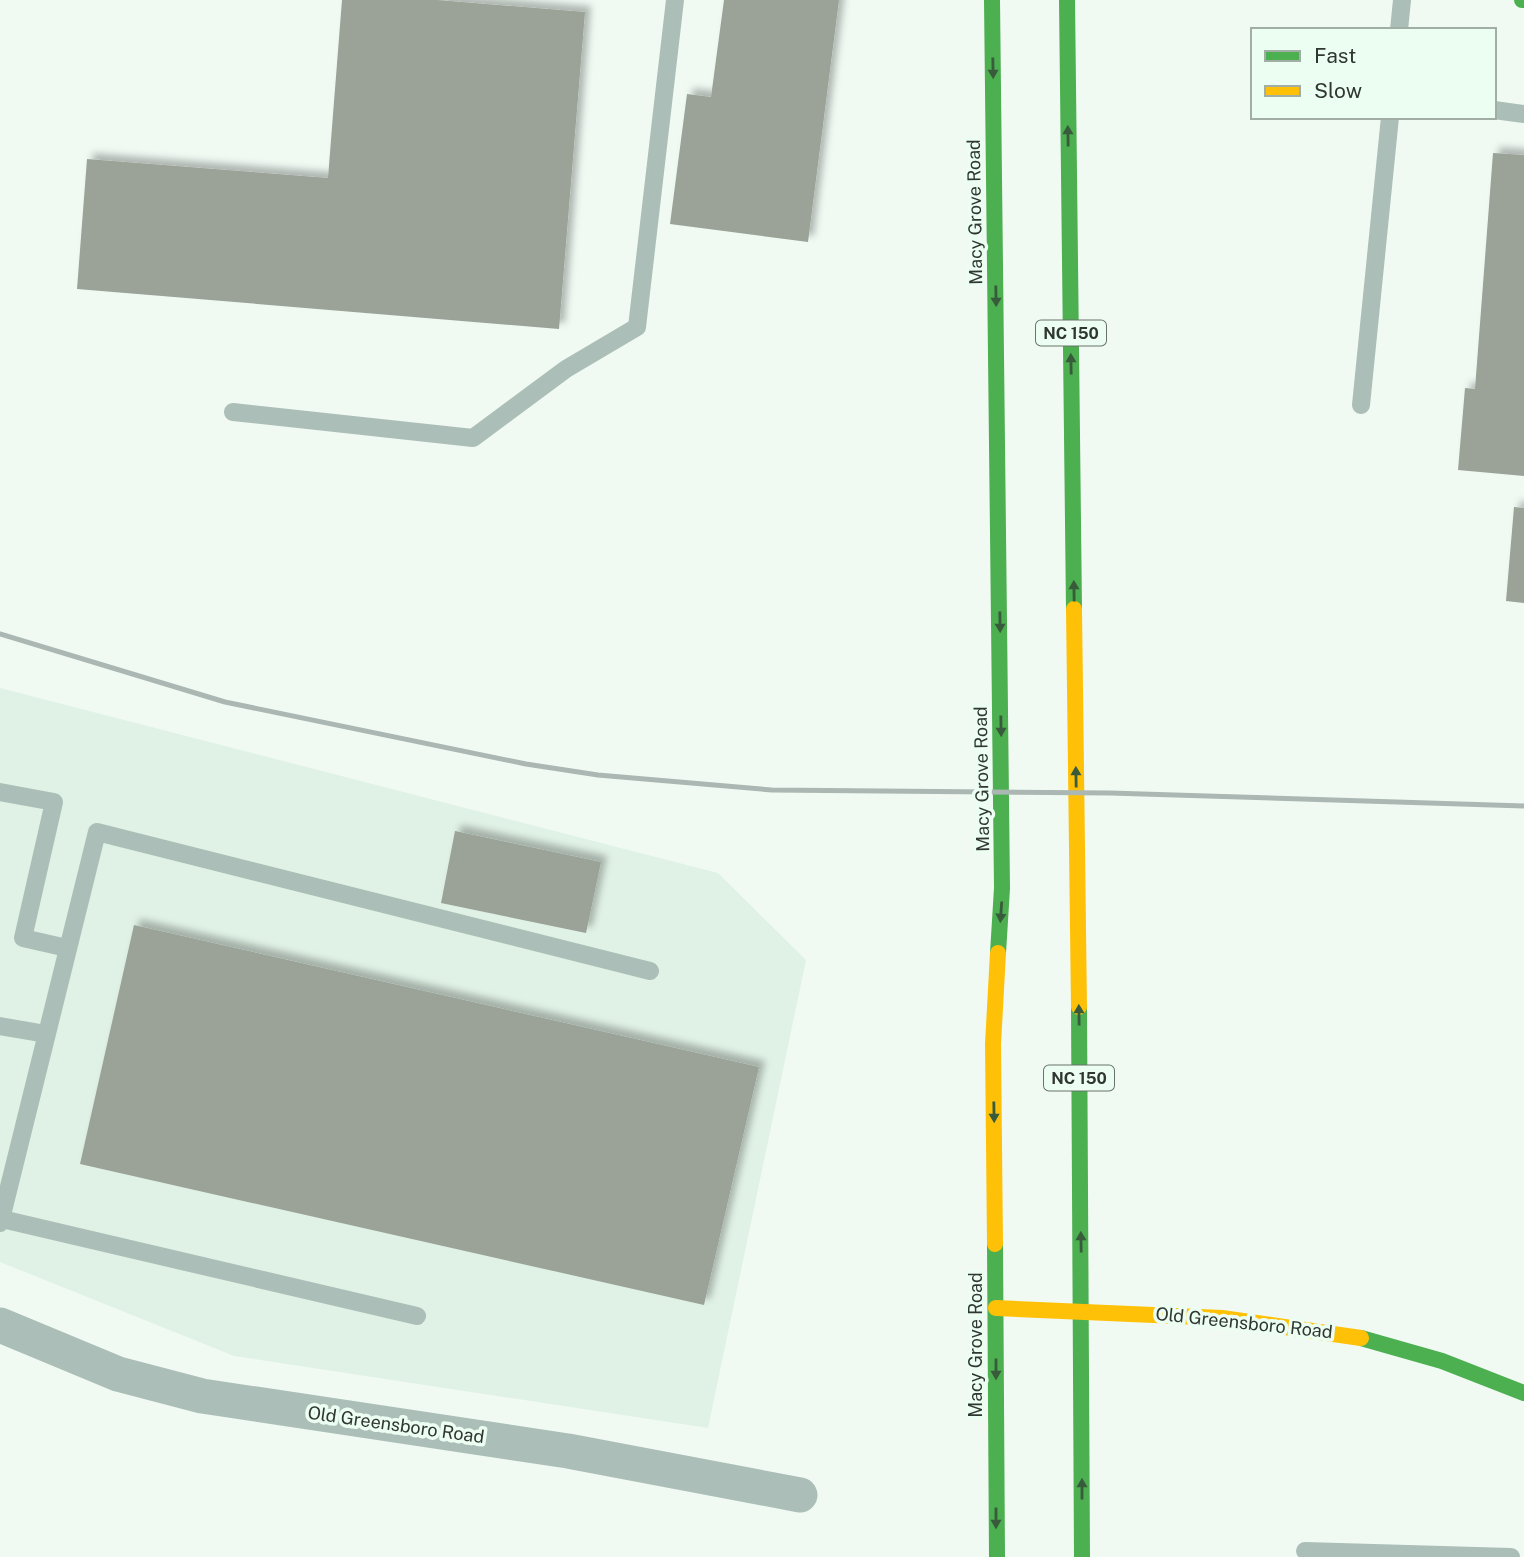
<svg xmlns="http://www.w3.org/2000/svg" width="1524" height="1557" viewBox="0 0 1524 1557" font-family="'Public Sans',sans-serif">
	<style>
		.built { fill: #e0f1e5 }
		.building { fill: #9ba398; filter: url(#shadow) }
		.lines { fill: none; stroke-linecap: round; stroke-linejoin: round }
		.lane { stroke: #acbeb8; stroke-width: 18 }
		.street { stroke: #acbeb8; stroke-width: 35 }
		.fast { stroke: #4caf50; stroke-width: 16 }
		.slow { stroke: #ffc107; stroke-width: 16 }
		.rail { stroke: #abb7b2; stroke-width: 5 }
		.oneway { fill: #385b3b }
		.labels { text-anchor: middle; stroke-width: 7; stroke-linejoin: round; paint-order: stroke }
		.shield { fill: #ecfef1; stroke: #68736b; stroke-width: 2 }
		.shield-label { font-size: 16px; font-weight: bold; fill: #303732 }
		.street-label { font-size: 18px; fill: #303732; stroke: #ecfef1 }
	</style>
	<defs>
		<filter id="shadow"><feDropShadow dx="6" dy="-6" stdDeviation="3.5" flood-color="#0004"/></filter>
	</defs>
	<rect width="100%" height="100%" fill="#f0faf3"/>
	<polygon class="built" points="0,688 718,873 806,960 708,1428 234,1356 0,1262"/>
	<g class="building">
		<polygon points="342,0 437,0 585,12 559,329 77,289 87,159 328,178"/>
		<polygon points="724,0 839,0 808,242 670,224 687,94 711,97"/>
		<polygon points="1493,153 1524,155 1524,476 1458,470 1465,388 1475,389"/>
		<polygon points="1514,507 1524,508 1524,603 1506,601"/>
		<polygon points="455,831 601,862 586,933 441,903"/>
		<polygon points="134,925 759,1067 704,1305 80,1164"/>
	</g>
	<g class="lines">
		<g class="lane">
			<polyline points="1399,30 1402,0"/>
			<polyline points="1494,110 1524,114"/>
			<polyline points="1361,405 1390,117"/>
			<polyline points="233,412 473,438 566,369 637,327 675,0"/>
			<polyline points="0,792 54,802 23,938 67,948"/>
			<polyline points="0,1026 46,1034"/>
			<polyline points="2,1219 417,1316"/>
			<polyline points="0,1223 97,832 650,971"/>
			<polyline points="1305,1551 1511,1557"/>
		</g>
		<polyline class="street" points="0,1325 118,1374 202,1396 568,1451 800,1495"/>
		<g class="fast">
			<polyline points="992,0 1002,888 998,953"/>
			<polyline points="1067,0 1074,609"/>
			<polyline points="1522,0 1524,0"/>
			<polyline points="1079,1007 1082,1557"/>
			<polyline points="995,1244 997,1557"/>
			<polyline points="1361,1338 1442,1361 1524,1393"/>
		</g>
		<g class="slow">
			<polyline points="1074,609 1079,1007"/>
			<polyline points="995,1244 993,1044 998,953"/>
			<polyline points="996,1308 1222,1318 1361,1338"/>
		</g>
		<polyline class="rail" points="0,634 225,702 526,764 598,775 772,790 1110,793 1524,806"/>
	</g>
	<defs><path id="oneway-solid" d="M-6-.8H1V-3.2L6.5 0L1 3.2V.8H-6Z" transform="scale(1.75)"/></defs>
	<g class="oneway">
		<use href="#oneway-solid" transform="translate(993 68) rotate(89)"/>
		<use href="#oneway-solid" transform="translate(1068 136) rotate(-91)"/>
		<use href="#oneway-solid" transform="translate(996 296) rotate(89)"/>
		<use href="#oneway-solid" transform="translate(1071 364) rotate(-91)"/>
		<use href="#oneway-solid" transform="translate(1074 591) rotate(-91)"/>
		<use href="#oneway-solid" transform="translate(1000 622) rotate(89)"/>
		<use href="#oneway-solid" transform="translate(1001 726) rotate(89)"/>
		<use href="#oneway-solid" transform="translate(1076 777) rotate(-91)"/>
		<use href="#oneway-solid" transform="translate(1001 912) rotate(94)"/>
		<use href="#oneway-solid" transform="translate(1079 1015) rotate(-91)"/>
		<use href="#oneway-solid" transform="translate(994 1112) rotate(89)"/>
		<use href="#oneway-solid" transform="translate(1081 1242) rotate(-91)"/>
		<use href="#oneway-solid" transform="translate(996 1369) rotate(90)"/>
		<use href="#oneway-solid" transform="translate(1082 1489) rotate(-90)"/>
		<use href="#oneway-solid" transform="translate(996 1518) rotate(90)"/>
	</g>
	<g class="labels">
		<g class="shield">
			<rect x="1036" y="320.5" width="70" height="25" rx="5"/>
			<rect x="1044" y="1065.5" width="70" height="25" rx="5"/>
		</g>
		<g class="shield-label">
			<text x="1071" y="339">NC 150</text>
			<text x="1079" y="1084">NC 150</text>
		</g>
		<g class="street-label">
			<text transform="translate(975 212) rotate(-91)" y="6">Macy Grove Road</text>
			<text transform="translate(982 779) rotate(-91)" y="6">Macy Grove Road</text>
			<text transform="translate(1244 1323) rotate(6)" y="6">Old Greensboro Road</text>
			<text transform="translate(976 1345) rotate(-90)" y="6">Macy Grove Road</text>
			<text transform="translate(396 1425) rotate(8)" y="6">Old Greensboro Road</text>
		</g>
	</g>
	<rect x="1251" y="28" width="245" height="91" fill="#ecfef1" stroke="#a1aea5" stroke-width="2"/>
	<rect x="1265" y="51" width="35" height="10" fill="#4caf50" stroke="#a1aea5" stroke-width="2"/>
	<text x="1314" y="63" font-size="21" fill="#303732">Fast</text>
	<rect x="1265" y="86" width="35" height="10" fill="#ffc107" stroke="#a1aea5" stroke-width="2"/>
	<text x="1314" y="98" font-size="21" fill="#303732">Slow</text>
</svg>
